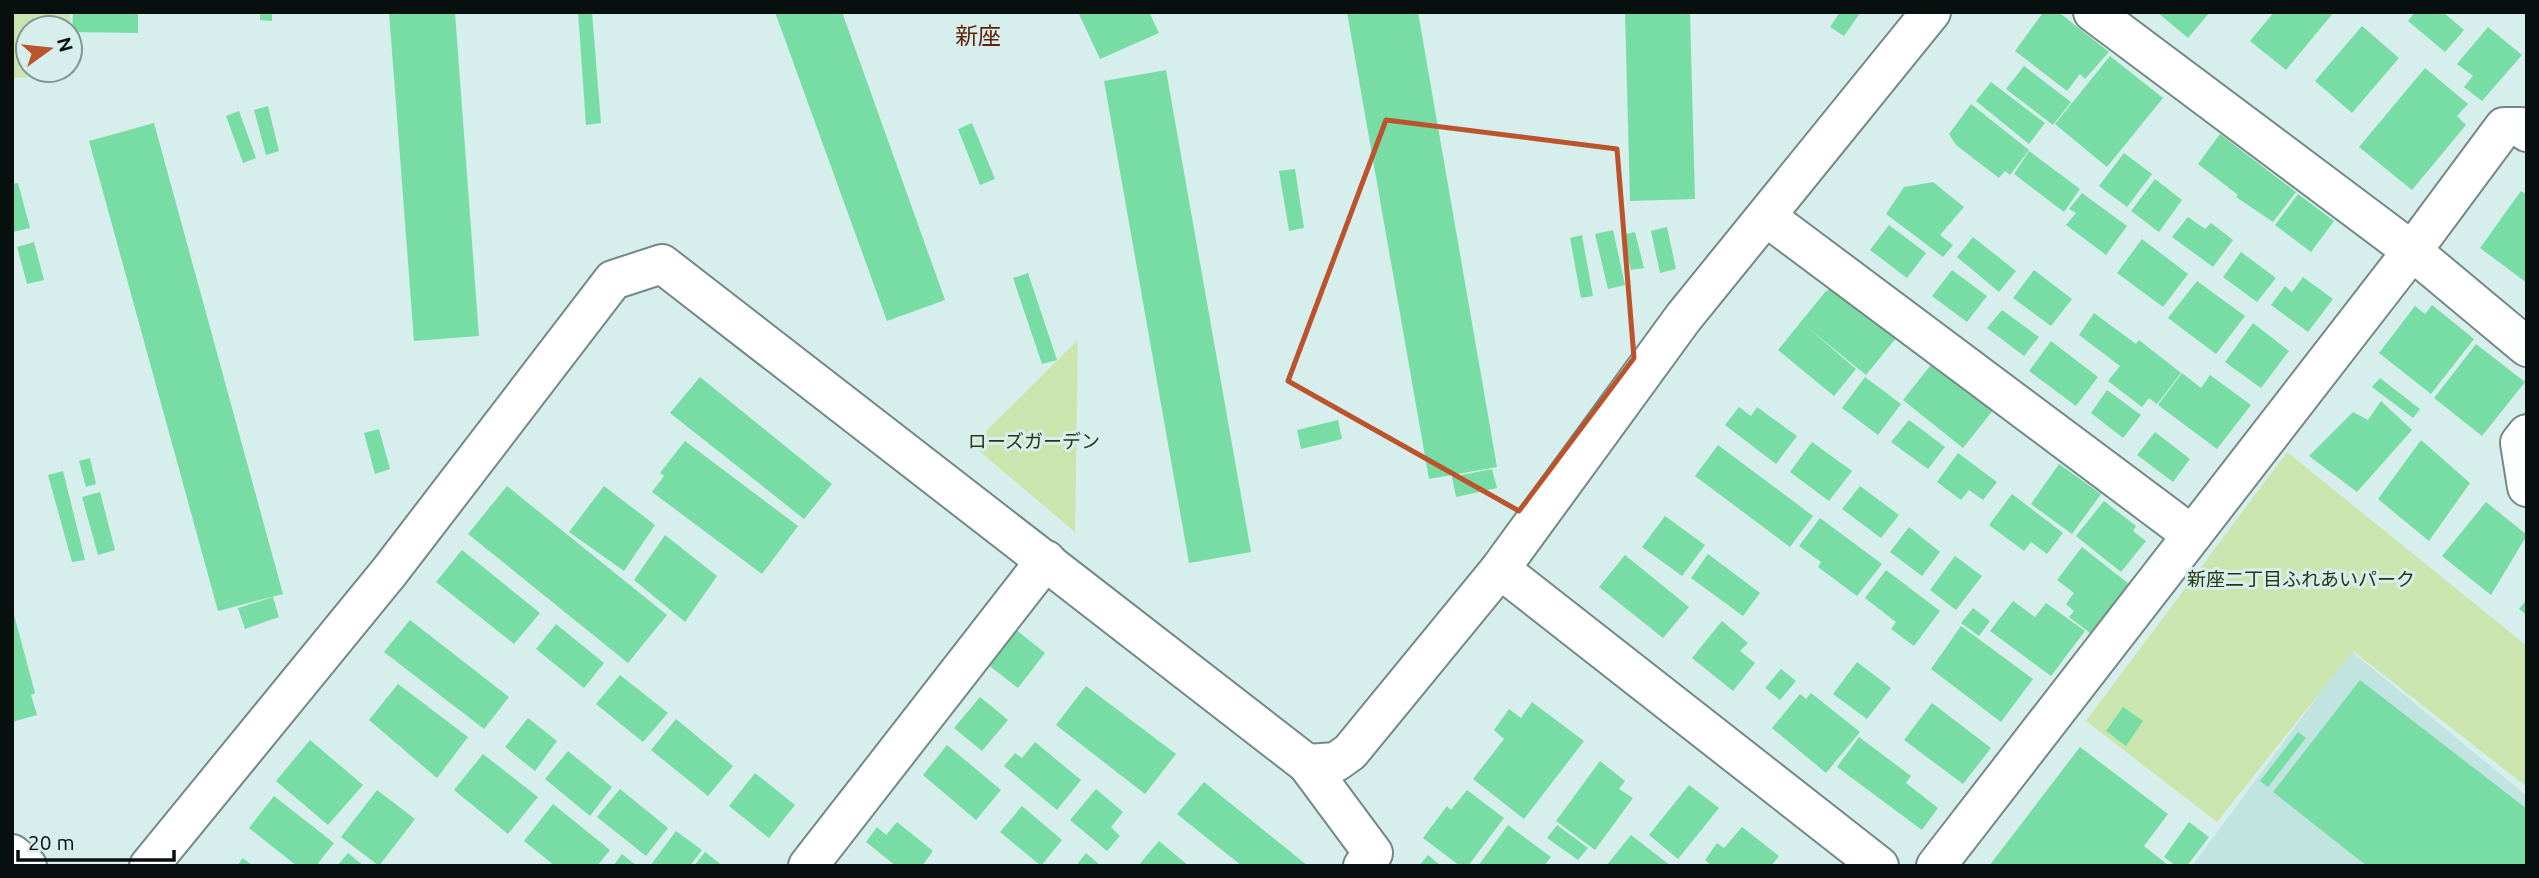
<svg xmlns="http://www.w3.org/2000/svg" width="2539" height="878" viewBox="0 0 2539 878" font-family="Ubuntu,'Noto Sans JP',sans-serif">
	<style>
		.built { fill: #c2e4e0 }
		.green { fill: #cbe5ae; fill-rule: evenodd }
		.building { fill: #77dda5 }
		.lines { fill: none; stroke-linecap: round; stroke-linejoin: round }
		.street-casing { stroke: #738987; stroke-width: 42 }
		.secondary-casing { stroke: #738987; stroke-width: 42 }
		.street { stroke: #fff; stroke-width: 38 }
		.secondary { stroke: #fff; stroke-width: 38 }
		.marked { fill: none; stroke: #bb542c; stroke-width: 5; stroke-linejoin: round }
		.labels { text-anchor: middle; stroke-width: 6; stroke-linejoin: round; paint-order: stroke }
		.park-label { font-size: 19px; fill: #273712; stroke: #d7efec }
		.quarter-label { font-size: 23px; fill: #612106; stroke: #d7efec }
	</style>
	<rect width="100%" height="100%" fill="#d7efec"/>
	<polygon class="built" points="2351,651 2527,796 2527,866 2192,866"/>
	<g class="green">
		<path d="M12,12H70V75L12,78ZM28,28H70V70H28Z"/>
		<polygon points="1078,340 1075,532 972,445"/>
		<polygon points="2287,452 2527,646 2527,787 2353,651 2217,822 2086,721"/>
	</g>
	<g class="building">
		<polygon points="73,12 138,12 138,33 72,32"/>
		<polygon points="260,12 272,12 272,21 260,20"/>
		<polygon points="389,12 455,12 479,336 414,341"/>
		<polygon points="578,12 592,12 601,123 586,125"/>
		<polygon points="775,12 842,12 945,300 887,321"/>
		<polygon points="1078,12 1149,12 1159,33 1100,59"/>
		<polygon points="1347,12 1418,12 1497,467 1429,479"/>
		<polygon points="1625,12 1690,12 1695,199 1630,201"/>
		<polygon points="1840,12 1861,12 1844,36 1830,27"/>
		<polygon points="2157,12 2210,12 2188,38"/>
		<polygon points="2274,12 2334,12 2286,70 2250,41"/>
		<polygon points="2415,12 2443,12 2464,30 2445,52 2408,21"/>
		<polygon points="2042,14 2061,14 2109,52 2085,79 2080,74 2067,91 2015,51"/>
		<polygon points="2362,26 2399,58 2352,113 2315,81"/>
		<polygon points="2488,27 2522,55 2482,101 2464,87 2473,76 2457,64"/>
		<polygon points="2110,56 2163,98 2107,167 2055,124"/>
		<polygon points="2024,66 2071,102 2053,125 2006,89"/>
		<polygon points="2425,68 2468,104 2457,116 2466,125 2412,190 2359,147"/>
		<polygon points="1166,70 1251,552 1189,563 1104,81"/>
		<polygon points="1991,82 2045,123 2029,144 1976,101"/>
		<polygon points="1971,104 2029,150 2010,175 2005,171 1999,178 1956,145 1949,134"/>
		<polygon points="268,106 279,151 266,155 254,110"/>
		<polygon points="239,111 256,158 243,163 226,116"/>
		<polygon points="154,123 283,594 218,611 89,141"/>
		<polygon points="972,123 995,179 980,185 958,129"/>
		<polygon points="2220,134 2296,192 2273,222 2236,197 2238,195 2198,164"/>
		<polygon points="2029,151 2080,189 2064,212 2014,174"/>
		<polygon points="2124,153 2152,174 2127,207 2099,186"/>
		<polygon points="1295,169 1304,228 1289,231 1279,171"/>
		<polygon points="2155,179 2182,200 2159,232 2131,211"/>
		<polygon points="1933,182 1964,207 1940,235 1953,245 1943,257 1886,214 1904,187"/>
		<polygon points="18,183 30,228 13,232 12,184"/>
		<polygon points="2521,191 2527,195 2527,283 2480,248"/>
		<polygon points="2082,193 2127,226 2106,255 2066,225 2076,213 2069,209"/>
		<polygon points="2298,194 2334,221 2311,252 2275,225"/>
		<polygon points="2188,217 2205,229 2211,223 2233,240 2213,267 2172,237"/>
		<polygon points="1889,225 1926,253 1907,278 1870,250"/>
		<polygon points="1667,227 1676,269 1660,273 1651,231"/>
		<polygon points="1613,230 1625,285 1608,289 1595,234"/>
		<polygon points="1635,232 1644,268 1631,270 1622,235"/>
		<polygon points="1582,235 1593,296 1581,298 1570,238"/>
		<polygon points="1973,237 2016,271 1999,292 1957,257"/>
		<polygon points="2142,239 2188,274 2163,307 2117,273"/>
		<polygon points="34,242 44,280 27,284 17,247"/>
		<polygon points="2241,252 2276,278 2257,302 2223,277"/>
		<polygon points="1952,270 1987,296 1967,322 1932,296"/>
		<polygon points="2034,270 2072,299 2051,326 2013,298"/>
		<polygon points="1028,273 1057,360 1042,364 1013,278"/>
		<polygon points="2303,277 2333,299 2308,332 2271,305 2285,286 2292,292"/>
		<polygon points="2197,281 2245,316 2216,354 2168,318"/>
		<polygon points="1840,286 1900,333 1866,375 1807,327 1856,369 1834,396 1778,350 1826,291"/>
		<polygon points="2432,305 2474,339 2431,394 2379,353 2415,306 2425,314"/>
		<polygon points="2002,310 2039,337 2024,356 1987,328"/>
		<polygon points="2094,313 2136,344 2139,340 2181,373 2157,404 2149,398 2142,407 2108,381 2120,366 2079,335"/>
		<polygon points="2253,323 2289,351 2261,388 2225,362"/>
		<polygon points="2051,341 2098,377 2076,406 2029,371"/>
		<polygon points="2476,344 2525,382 2482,436 2434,398"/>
		<polygon points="1934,361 1994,409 1963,448 1903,400"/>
		<polygon points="2182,373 2201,388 2210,375 2251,405 2217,449 2158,405"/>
		<polygon points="700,377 832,484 804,519 670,413"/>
		<polygon points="1865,377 1901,404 1878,435 1842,408"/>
		<polygon points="2380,378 2420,409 2413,418 2372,387"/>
		<polygon points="2107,390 2141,415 2123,438 2091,413"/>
		<polygon points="2381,401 2412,430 2357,492 2309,456 2353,412 2368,420"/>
		<polygon points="1739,407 1751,416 1757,407 1797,436 1776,464 1725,425"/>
		<polygon points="1338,420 1342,439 1301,449 1297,430"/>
		<polygon points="1909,420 1945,447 1928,469 1891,442"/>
		<polygon points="379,429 390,469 375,474 364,433"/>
		<polygon points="2155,432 2190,459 2173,482 2137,455"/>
		<polygon points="2421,440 2470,483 2429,541 2378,499"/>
		<polygon points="685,441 798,526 762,574 652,492 664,476 660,473"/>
		<polygon points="1812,442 1852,471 1829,501 1790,472"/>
		<polygon points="1718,445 1813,516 1790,547 1695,476"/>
		<polygon points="1958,453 1997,482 1983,500 1969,490 1961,500 1937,482"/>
		<polygon points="90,458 96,484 86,487 79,461"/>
		<polygon points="2059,464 2101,494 2072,534 2031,504"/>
		<polygon points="1492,469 1497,488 1456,497 1452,477"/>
		<polygon points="63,471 85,560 72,562 48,475"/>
		<polygon points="507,486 667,615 628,663 468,534"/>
		<polygon points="604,486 655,525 624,571 569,532"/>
		<polygon points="1860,486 1899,515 1881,538 1842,509"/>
		<polygon points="100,492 115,550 98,555 82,497"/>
		<polygon points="2012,494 2063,533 2047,554 2031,542 2024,551 1989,525"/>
		<polygon points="2104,501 2136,526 2133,531 2146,541 2121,572 2076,536"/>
		<polygon points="2486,502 2527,535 2491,595 2442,556"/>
		<polygon points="1665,516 1705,545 1682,576 1642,547"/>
		<polygon points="1820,518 1882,564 1857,596 1818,567 1821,562 1799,546"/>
		<polygon points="1909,527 1940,552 1922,576 1890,552"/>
		<polygon points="665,535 717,576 685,622 634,580"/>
		<polygon points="2082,547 2129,584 2090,633 2069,617 2074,611 2066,604 2074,593 2057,580"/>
		<polygon points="462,550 540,613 514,644 436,582"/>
		<polygon points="1708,554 1760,593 1743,616 1691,578"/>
		<polygon points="1625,555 1689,607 1663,638 1599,587"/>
		<polygon points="1955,556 1982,576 1956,610 1930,590"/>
		<polygon points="1886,570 1940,611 1914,646 1891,629 1896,622 1865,598"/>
		<polygon points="273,597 279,617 245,629 238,608"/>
		<polygon points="2527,599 2527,615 2519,609"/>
		<polygon points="2013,601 2035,617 2046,603 2085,631 2051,676 1990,631"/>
		<polygon points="1973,608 1990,621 1979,636 1961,623"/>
		<polygon points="13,611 35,693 31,695 37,715 12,722"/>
		<polygon points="410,620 509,697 484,729 384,652"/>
		<polygon points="1722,621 1748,643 1740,651 1755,663 1733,691 1692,658"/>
		<polygon points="556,624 604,663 584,688 536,649"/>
		<polygon points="1961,626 2033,679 2001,722 1931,669"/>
		<polygon points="1015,629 1045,653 1018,688 987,664"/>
		<polygon points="1857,662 1891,688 1867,719 1833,694"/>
		<polygon points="1781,669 1796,681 1780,700 1765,688"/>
		<polygon points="620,675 668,713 643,742 596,704"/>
		<polygon points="2360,680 2527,809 2527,866 2367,866 2273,792"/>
		<polygon points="398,684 468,737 437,778 369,720"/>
		<polygon points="1086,686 1176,754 1145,794 1056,725"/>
		<polygon points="1811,693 1860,732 1826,773 1772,728 1800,694 1806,699"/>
		<polygon points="980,697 1008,720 982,751 954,728"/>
		<polygon points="1532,702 1584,741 1524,819 1473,779 1504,739 1494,730 1509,709 1521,718"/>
		<polygon points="1932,703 1991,748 1963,784 1904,740"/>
		<polygon points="2123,707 2143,721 2126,746 2106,731"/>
		<polygon points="528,718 557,741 535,771 505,747"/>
		<polygon points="676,719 733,766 708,796 651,750"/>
		<polygon points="2298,732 2306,738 2268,787 2260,781"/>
		<polygon points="1859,737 1911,776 1906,783 1938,808 1922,830 1837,767"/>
		<polygon points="310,740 363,785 328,825 276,781"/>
		<polygon points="1035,742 1081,780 1057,810 1004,766 1015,753 1022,758"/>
		<polygon points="947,745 1001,790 976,820 923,775"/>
		<polygon points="2080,747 2168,814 2144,846 2169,866 1989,866"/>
		<polygon points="568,751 612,787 590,816 545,779"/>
		<polygon points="483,754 538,797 508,834 454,790"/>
		<polygon points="1600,761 1625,781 1619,789 1633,798 1595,850 1556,821"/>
		<polygon points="755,773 795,805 769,838 729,806"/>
		<polygon points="1204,782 1308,866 1242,866 1177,814"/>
		<polygon points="1689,785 1719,808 1678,859 1649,835"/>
		<polygon points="620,789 668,828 646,856 597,817"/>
		<polygon points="1096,789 1123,812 1111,827 1120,836 1107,851 1070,820"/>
		<polygon points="377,790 415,819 379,866 341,837"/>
		<polygon points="1467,790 1504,818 1468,866 1460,866 1423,838 1447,806 1451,810"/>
		<polygon points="274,796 334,843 316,866 297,866 249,828"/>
		<polygon points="553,804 610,850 597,866 555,866 524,841"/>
		<polygon points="1022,806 1062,840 1041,866 1000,832"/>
		<polygon points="897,822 933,851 922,866 896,866 866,842 877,827 886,835"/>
		<polygon points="2189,822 2209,837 2187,866 2176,866 2164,857"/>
		<polygon points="1508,825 1551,857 1544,866 1478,866"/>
		<polygon points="1557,825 1588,848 1578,860 1547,838"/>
		<polygon points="1742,827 1779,856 1771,866 1712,866 1705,860 1717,843 1724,848"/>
		<polygon points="676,831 702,850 690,866 650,866"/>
		<polygon points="1631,835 1671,866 1606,866"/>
		<polygon points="1159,841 1189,866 1138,866"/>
		<polygon points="705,852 723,866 694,866"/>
		<polygon points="348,853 364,866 337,866"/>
		<polygon points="1086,853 1101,866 1076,866"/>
		<polygon points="622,854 637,866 613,866"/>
		<polygon points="1428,855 1441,866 1419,866"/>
		<polygon points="243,858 253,866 237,866"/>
	</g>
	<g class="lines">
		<defs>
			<g id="street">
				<polyline points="2093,12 2412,251 2504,127 2521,127 2527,132"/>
				<polyline points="1768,218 2192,535"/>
				<polyline points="2527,434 2520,443 2527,487"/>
				<polyline points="1500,569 1879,866"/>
				<polyline points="1307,764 1373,853 1363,866"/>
				<polyline points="808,866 1046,560"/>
				<polyline points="1936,866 2412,251 2527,347"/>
			</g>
			<g id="secondary">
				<polyline points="12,854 27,866"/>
				<polyline points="149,866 390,571 613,280 662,264 1307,764 1336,762 1350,752 1500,569 1683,318 1931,12"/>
			</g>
		</defs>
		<use href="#street" class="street-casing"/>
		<use href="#secondary" class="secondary-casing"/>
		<use href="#street" class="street"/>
		<use href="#secondary" class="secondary"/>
	</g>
	<path class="marked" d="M1386,120L1617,149L1634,358L1519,511L1288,381Z"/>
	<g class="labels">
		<g class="park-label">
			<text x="1034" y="448">ローズガーデン</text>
			<text x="2301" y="586">新座二丁目ふれあいパーク</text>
		</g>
		<g class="quarter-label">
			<text x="978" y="44">新座</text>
		</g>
	</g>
	<rect width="2539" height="878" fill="none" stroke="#07100f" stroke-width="28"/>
	<g transform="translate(49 49) rotate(75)"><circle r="33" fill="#d7efec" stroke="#849694" stroke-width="2"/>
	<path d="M0-5L12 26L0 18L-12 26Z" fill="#bb542c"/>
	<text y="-10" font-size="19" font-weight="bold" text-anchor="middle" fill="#07100f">N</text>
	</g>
	<path d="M18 850v10h156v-10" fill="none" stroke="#07100f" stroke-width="3.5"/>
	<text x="28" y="850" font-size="21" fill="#07100f" stroke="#d7efec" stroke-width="5" paint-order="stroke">20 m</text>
</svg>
